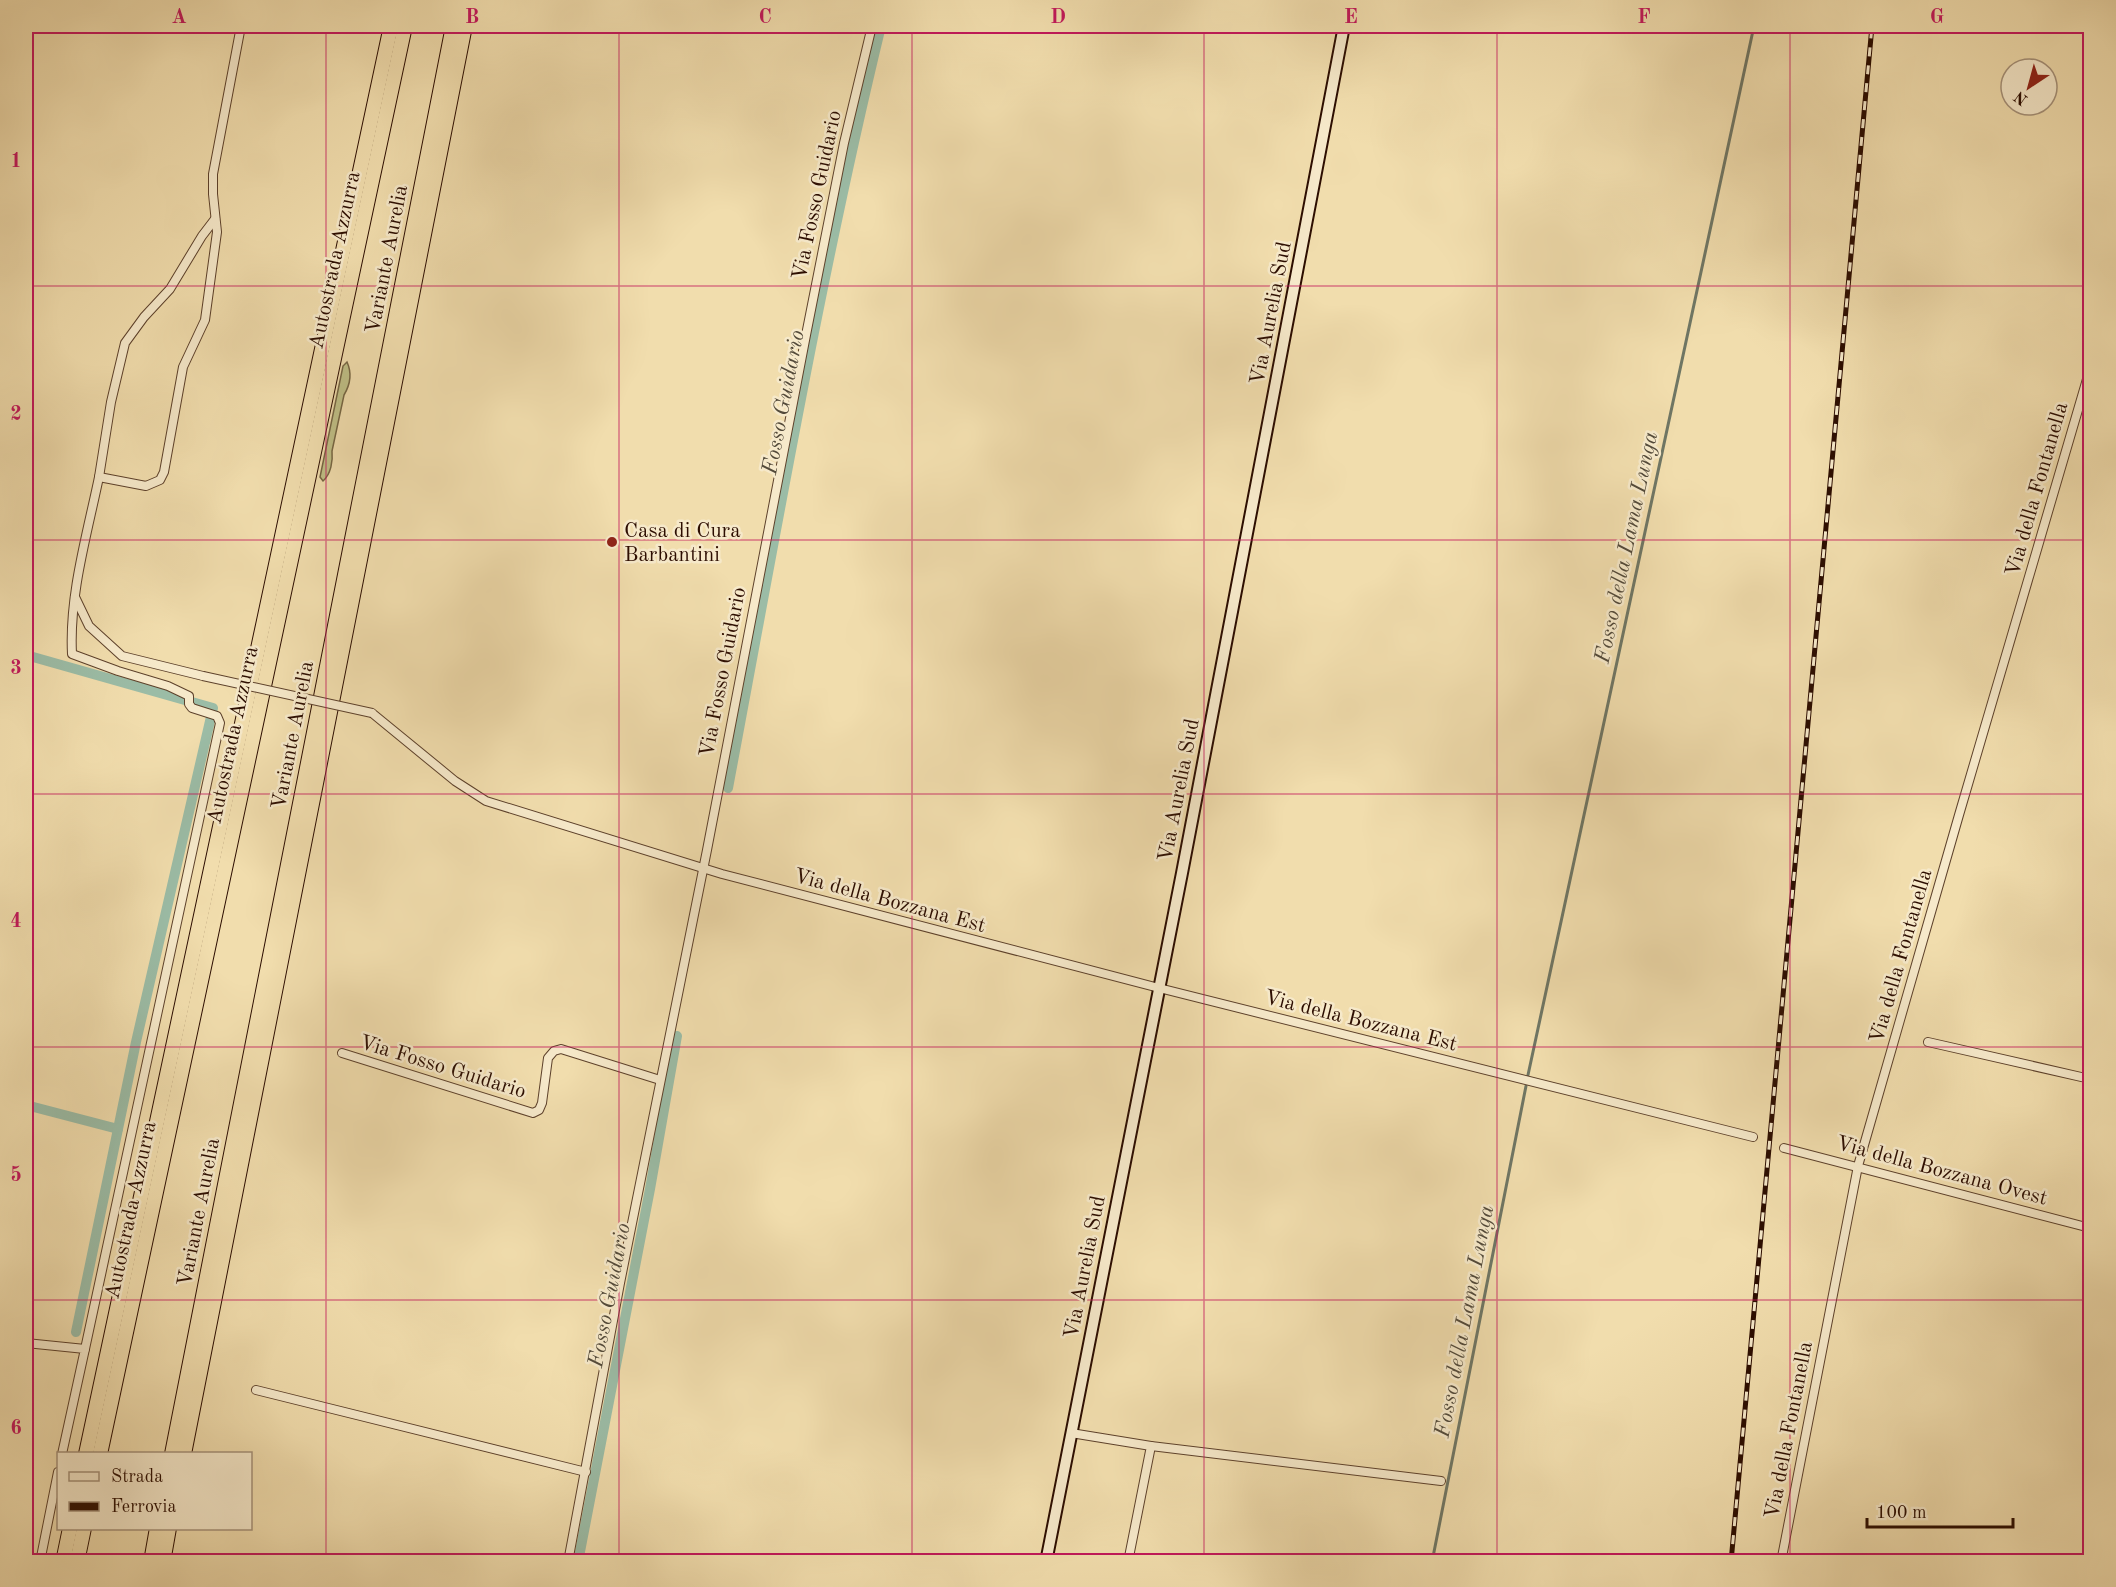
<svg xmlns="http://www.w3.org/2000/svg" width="2116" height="1587" viewBox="0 0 2116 1587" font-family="'Old Standard TT',serif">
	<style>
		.green { fill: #bfbf86; stroke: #766643; stroke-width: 1.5 }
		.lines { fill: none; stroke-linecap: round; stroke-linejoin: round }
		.stream { stroke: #6f7664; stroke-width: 3 }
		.canal { stroke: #9bbca6; stroke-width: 10 }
		.street-casing { stroke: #5d412b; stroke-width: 10 }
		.secondary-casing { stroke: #2c0d00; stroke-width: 14 }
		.highway-casing { stroke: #2c0d00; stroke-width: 16 }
		.street { stroke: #f6e9ca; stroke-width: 8 }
		.secondary { stroke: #f6e9ca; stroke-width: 10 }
		.highway { stroke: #f1ddad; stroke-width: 14 }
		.rail-casing { stroke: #2c0d00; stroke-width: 5 }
		.rail { stroke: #f6e9ca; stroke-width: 3; stroke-dasharray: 9; stroke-linecap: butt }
		.street-bridge-casing { stroke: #5d412b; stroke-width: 10; stroke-linecap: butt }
		.street-bridge { stroke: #f6e9ca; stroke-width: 8 }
		.grid { fill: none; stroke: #c2185b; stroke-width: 1.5; stroke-opacity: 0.55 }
		.poi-dot { fill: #8f2418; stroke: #f6e9ca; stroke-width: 2 }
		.labels { text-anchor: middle; stroke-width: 5; stroke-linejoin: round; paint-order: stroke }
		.street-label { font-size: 21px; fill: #2c0d00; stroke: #f6e9ca }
		.poi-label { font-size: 21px; fill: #2c0d00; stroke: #f6e9ca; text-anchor: start }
		.water-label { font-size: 22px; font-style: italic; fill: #534a3a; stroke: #f6e9ca }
		.neatline { fill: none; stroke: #c2185b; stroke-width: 2 }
		.grid-label { font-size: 20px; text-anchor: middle; font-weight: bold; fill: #c2185b }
	</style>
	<rect width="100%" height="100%" fill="#f1ddad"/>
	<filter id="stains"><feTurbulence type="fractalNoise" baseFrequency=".00333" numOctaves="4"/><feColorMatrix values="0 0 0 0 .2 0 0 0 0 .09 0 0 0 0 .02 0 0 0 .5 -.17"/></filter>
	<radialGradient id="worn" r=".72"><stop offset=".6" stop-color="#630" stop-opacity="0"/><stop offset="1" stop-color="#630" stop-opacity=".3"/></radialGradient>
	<path class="green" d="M347,362C352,373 350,385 344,395L332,451C333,461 331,474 323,481L320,477L343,366Z"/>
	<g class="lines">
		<g class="stream">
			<polyline points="1528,1075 1754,26"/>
			<polyline points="1432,1562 1526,1086"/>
		</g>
		<g class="canal">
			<polyline points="26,655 213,708 136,1042 76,1332"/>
			<path d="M728,788C776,533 820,277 881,26"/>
			<polyline points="26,1105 118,1129"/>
			<polyline points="578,1562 650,1189 677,1036"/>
		</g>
		<defs>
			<g id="street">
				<polyline points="99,477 111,402 125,343 144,317 170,289 202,236 215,219"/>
				<polyline points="75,597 89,626 122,656 203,676"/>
				<polyline points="372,713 455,781 486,801 722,874 1159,988 1753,1137"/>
				<polyline points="1928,1042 2090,1079"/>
				<polyline points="342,1053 533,1113 539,1110 542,1103 548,1058 554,1051 561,1049 660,1080"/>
				<polyline points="1784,1148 2090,1228"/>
				<polyline points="26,1343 85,1349 62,1454"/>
				<path d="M85,1349L220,723L217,716L192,708L189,704V696L168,686L118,671L72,654C69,595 87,535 99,477L146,486L160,480L164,472L183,367L205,320L217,232L213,194V174L241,26"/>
				<polyline points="256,1390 586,1472"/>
				<polyline points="1071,1433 1151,1446 1128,1562"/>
				<polyline points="1151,1446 1441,1481"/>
				<polyline points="40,1562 58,1472"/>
				<polyline points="568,1562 620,1283 707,850 806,335 844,143 872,26"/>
				<polyline points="1781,1562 1858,1166 1959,815 2090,369"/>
			</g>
			<polyline id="secondary" points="1046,1562 1182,873 1344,26"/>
			<g id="highway">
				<polyline points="86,1454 391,26"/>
				<polyline points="100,1454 405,26"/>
				<polyline points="172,1454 453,26"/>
				<polyline points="184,1454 465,26"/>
				<polyline points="63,1562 70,1528"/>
				<polyline points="77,1562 84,1528"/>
				<polyline points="151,1562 157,1528"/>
				<polyline points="163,1562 169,1528"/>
			</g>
		</defs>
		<use href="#street" class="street-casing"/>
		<use href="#secondary" class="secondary-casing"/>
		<use href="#highway" class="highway-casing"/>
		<use href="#street" class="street"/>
		<use href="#secondary" class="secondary"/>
		<use href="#highway" class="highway"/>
		<defs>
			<polyline id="rail" points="1731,1562 1872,26"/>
		</defs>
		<use href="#rail" class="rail-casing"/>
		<use href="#rail" class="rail"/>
		<defs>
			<polyline id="street-bridge" points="203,676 372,713"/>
		</defs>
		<use href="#street-bridge" class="street-bridge-casing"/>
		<use href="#street-bridge" class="street-bridge"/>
	</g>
	<path class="grid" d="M326,26V1562M619,26V1562M912,26V1562M1204,26V1562M1497,26V1562M1790,26V1562M26,286H2090M26,540H2090M26,794H2090M26,1047H2090M26,1300H2090"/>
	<circle class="poi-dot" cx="612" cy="542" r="6"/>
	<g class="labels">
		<g class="street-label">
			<text transform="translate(816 195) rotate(-78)" y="7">Via Fosso Guidario</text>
			<text transform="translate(386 259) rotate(-79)" y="7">Variante Aurelia</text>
			<text transform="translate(334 260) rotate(-78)" y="7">Autostrada Azzurra</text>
			<text transform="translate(1270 313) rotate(-79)" y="7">Via Aurelia Sud</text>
			<text transform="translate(2036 489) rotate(-74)" y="7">Via della Fontanella</text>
			<text transform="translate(722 672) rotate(-79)" y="7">Via Fosso Guidario</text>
			<text transform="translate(232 735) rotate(-78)" y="7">Autostrada Azzurra</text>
			<text transform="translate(292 735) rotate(-79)" y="7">Variante Aurelia</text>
			<text transform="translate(1178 790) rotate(-79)" y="7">Via Aurelia Sud</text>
			<text transform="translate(890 900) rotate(15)" y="7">Via della Bozzana Est</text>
			<text transform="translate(1900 956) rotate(-74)" y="7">Via della Fontanella</text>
			<text transform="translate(1361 1020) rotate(14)" y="7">Via della Bozzana Est</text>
			<text transform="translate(443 1066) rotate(17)" y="7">Via Fosso Guidario</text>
			<text transform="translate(1942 1170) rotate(15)" y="7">Via della Bozzana Ovest</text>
			<text transform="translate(130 1210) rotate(-78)" y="7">Autostrada Azzurra</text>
			<text transform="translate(198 1212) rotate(-79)" y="7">Variante Aurelia</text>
			<text transform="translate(1084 1267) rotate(-79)" y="7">Via Aurelia Sud</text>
			<text transform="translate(1788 1430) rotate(-79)" y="7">Via della Fontanella</text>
		</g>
		<g class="poi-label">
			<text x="624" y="537">Casa di Cura<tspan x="624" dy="24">Barbantini</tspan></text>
		</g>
		<g class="water-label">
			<text transform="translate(782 402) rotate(-79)" y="8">Fosso Guidario</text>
			<text transform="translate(1625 547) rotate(-78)" y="8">Fosso della Lama Lunga</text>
			<text transform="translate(608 1295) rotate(-79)" y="8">Fosso Guidario</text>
			<text transform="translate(1463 1321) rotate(-79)" y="8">Fosso della Lama Lunga</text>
		</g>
	</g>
	<rect width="2116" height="1587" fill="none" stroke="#f1ddad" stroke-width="66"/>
	<rect x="57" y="1452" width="195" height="78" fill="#f6e9ca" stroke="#a59179" stroke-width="1.5"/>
	<rect x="69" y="1472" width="30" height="9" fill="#f6e9ca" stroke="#a59179" stroke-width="1.5"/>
	<text x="111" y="1482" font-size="18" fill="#2c0d00">Strada</text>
	<rect x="69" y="1502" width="30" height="9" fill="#2c0d00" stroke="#a59179" stroke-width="1.5"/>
	<text x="111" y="1512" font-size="18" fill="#2c0d00">Ferrovia</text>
	<g transform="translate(2029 87) rotate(216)"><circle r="28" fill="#f6e9ca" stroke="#a59179" stroke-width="1.5"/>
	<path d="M0-4.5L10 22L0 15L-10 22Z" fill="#8f2418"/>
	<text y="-9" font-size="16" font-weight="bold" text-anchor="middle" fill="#2c0d00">N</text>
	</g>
	<path d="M1867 1518v9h146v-9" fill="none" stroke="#2c0d00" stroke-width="3"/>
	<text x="1876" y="1518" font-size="18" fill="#2c0d00" stroke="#f6e9ca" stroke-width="4.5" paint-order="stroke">100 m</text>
	<rect x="33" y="33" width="2050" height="1521" class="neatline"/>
	<g class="grid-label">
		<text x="179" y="23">A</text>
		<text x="472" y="23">B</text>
		<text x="765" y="23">C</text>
		<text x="1058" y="23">D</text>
		<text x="1351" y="23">E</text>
		<text x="1644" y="23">F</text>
		<text x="1937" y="23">G</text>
		<text x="16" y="167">1</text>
		<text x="16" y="420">2</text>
		<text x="16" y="674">3</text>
		<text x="16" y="927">4</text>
		<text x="16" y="1181">5</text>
		<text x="16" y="1434">6</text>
	</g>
	<rect width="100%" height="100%" filter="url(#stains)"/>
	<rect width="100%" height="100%" fill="url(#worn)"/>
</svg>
